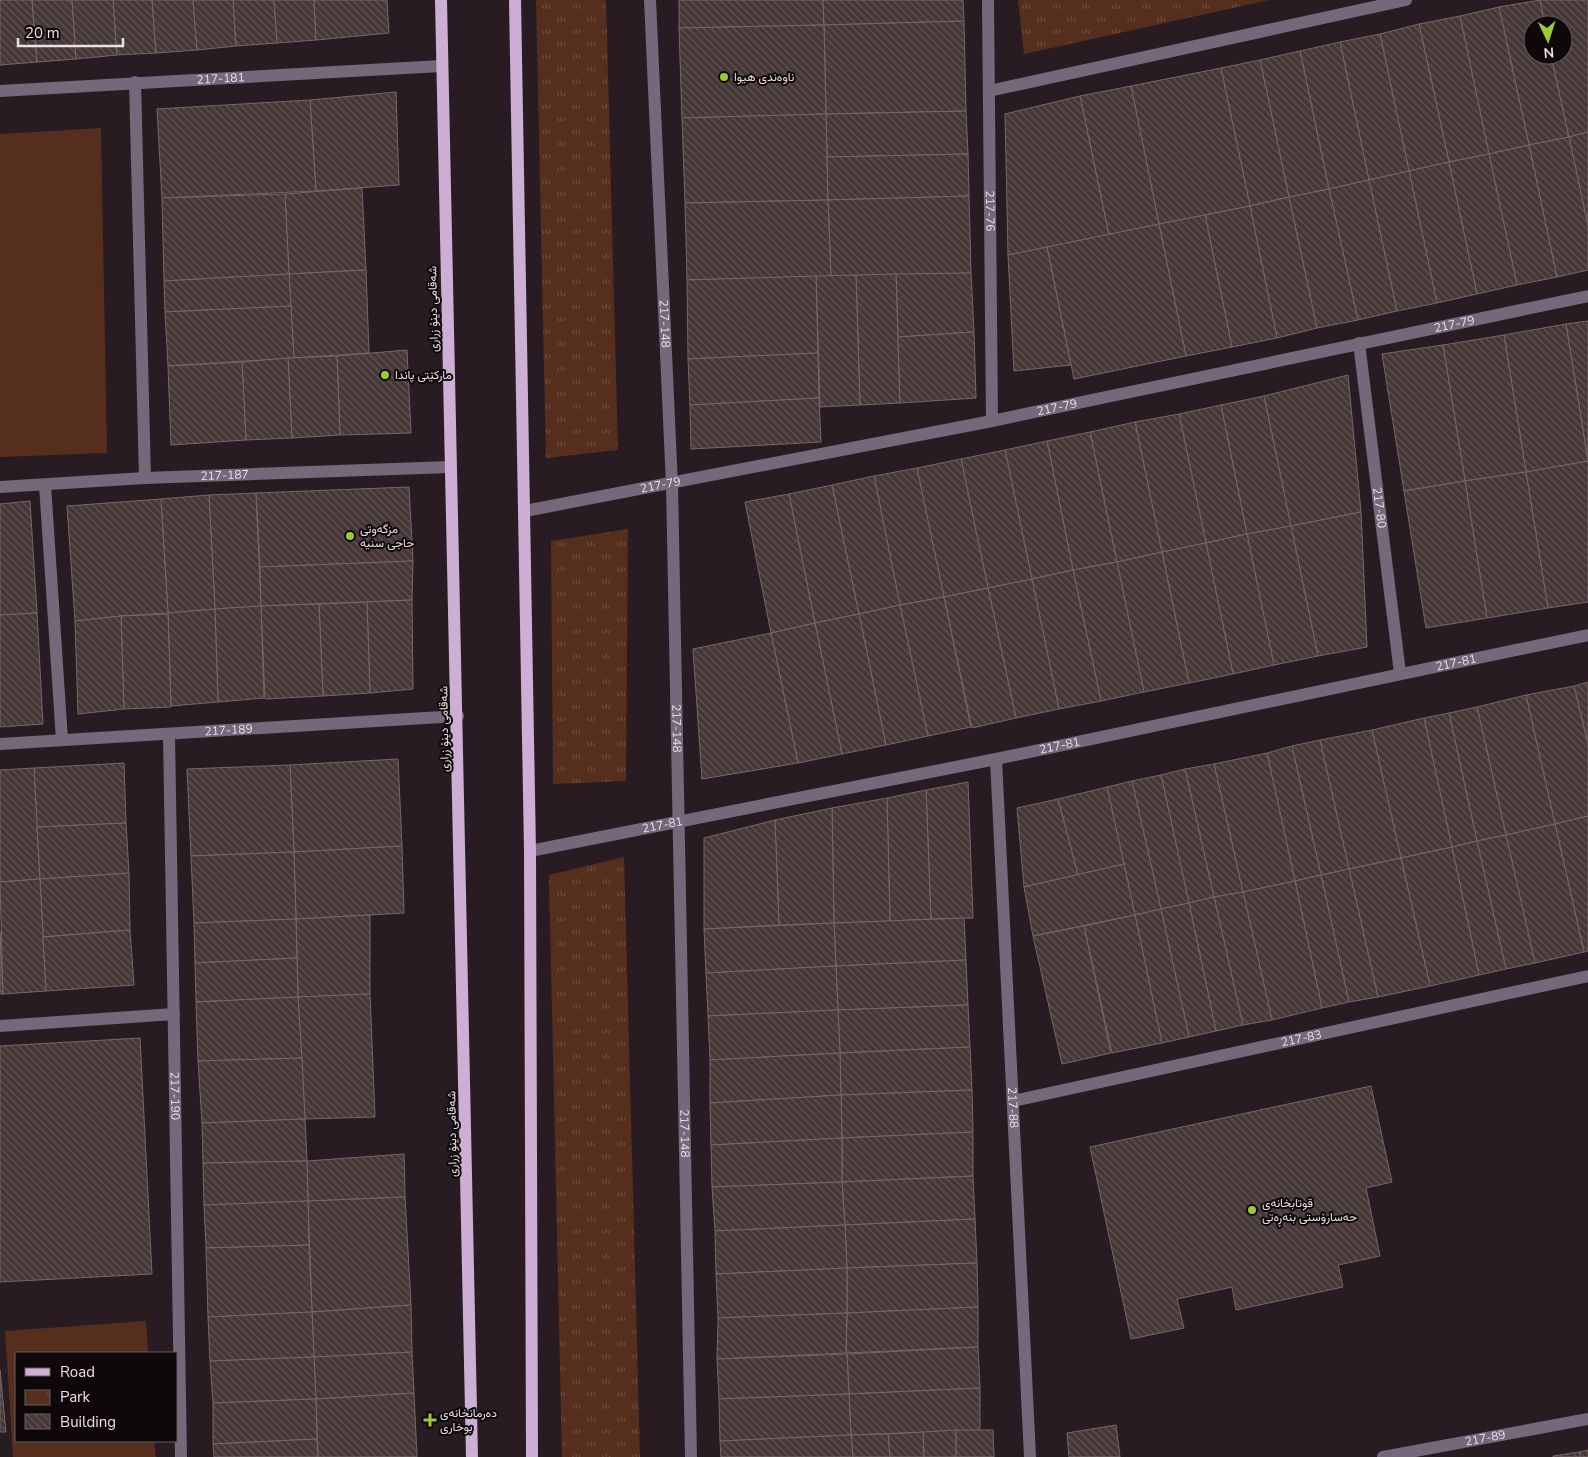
<svg xmlns="http://www.w3.org/2000/svg" width="1588" height="1457" viewBox="0 0 1588 1457" font-family="'Nunito Sans',Vazirmatn,sans-serif">
	<style>
		.green { fill: #562e1d }
		.park { fill: url(#park-tufts) }
		.building { fill: url(#building-back-hatch); stroke: #786768 }
		.lines { fill: none; stroke-linecap: round; stroke-linejoin: round }
		.minor { stroke: #76677a; stroke-width: 12 }
		.major { stroke: #cdafd5; stroke-width: 12 }
		.poi-dot { fill: #9acb35; stroke: #0e080b; stroke-width: 2 }
		.labels { text-anchor: middle; stroke-width: 4; stroke-linejoin: round; paint-order: stroke }
		.poi-label { font-size: 12px; fill: #eae1e5; stroke: #0e080b; text-anchor: start }
		.street-label { font-size: 12px; fill: #eae1e5; stroke: #0e080b }
	</style>
	<defs>
		<pattern id="park-tufts" width="24" height="20" patternUnits="userSpaceOnUse" patternTransform="scale(1.25)"><rect width="24" height="20" fill="#562e1d"/><path d="M3 7l-1-3M5 7V3M7 7l1-3M15 17l-1-3M17 17v-4M19 17l1-3" fill="none" stroke="#6e4c3e"/></pattern>
		<pattern id="building-back-hatch" width="6" height="6" patternUnits="userSpaceOnUse" patternTransform="scale(1.25)"><rect width="6" height="6" fill="#463737"/><path d="M-1 5l2 2M0 0l6 6M5-1l2 2" fill="none" stroke="#615454"/></pattern>
	</defs>
	<rect width="100%" height="100%" fill="#281c22"/>
	<g class="green">
		<polygon points="101,128 107,453 0,457 0,134"/>
		<polygon points="146,1321 148,1353 16,1353 16,1441 154,1441 156,1457 13,1457 5,1331"/>
	</g>
	<g class="park">
		<polygon points="536,0 606,0 618,450 546,458"/>
		<polygon points="1018,0 1269,0 1024,54"/>
		<polygon points="628,529 626,781 553,784 551,541"/>
		<polygon points="624,857 640,1457 562,1457 549,875"/>
	</g>
	<g class="building">
		<polygon points="0,0 32,0 37,62 0,65"/>
		<polygon points="32,0 72,0 76,59 37,62"/>
		<polygon points="72,0 113,0 117,55 76,59"/>
		<polygon points="113,0 152,0 156,53 117,55"/>
		<polygon points="152,0 193,0 197,50 156,53"/>
		<polygon points="193,0 233,0 236,46 197,50"/>
		<polygon points="233,0 274,0 277,43 236,46"/>
		<polygon points="274,0 314,0 316,40 277,43"/>
		<polygon points="314,0 387,0 389,33 316,40"/>
		<polygon points="679,0 823,0 824,25 679,28"/>
		<polygon points="823,0 963,0 964,21 824,25"/>
		<polygon points="1540,0 1545,25 1533,25 1533,55 1551,55 1569,137 1529,145 1499,7"/>
		<polygon points="1540,0 1588,0 1588,132 1569,137 1551,55 1563,55 1563,25 1545,25"/>
		<polygon points="1499,7 1529,145 1489,154 1460,16"/>
		<polygon points="1460,16 1489,154 1449,162 1419,24"/>
		<polygon points="964,21 966,111 826,114 824,25"/>
		<polygon points="1419,24 1449,162 1409,171 1380,34"/>
		<polygon points="824,25 826,114 682,118 679,28"/>
		<polygon points="1380,34 1409,171 1369,180 1340,42"/>
		<polygon points="1340,42 1369,180 1329,189 1300,51"/>
		<polygon points="1300,51 1329,189 1289,197 1260,60"/>
		<polygon points="1260,60 1289,197 1250,206 1221,68"/>
		<polygon points="1221,68 1250,206 1159,224 1131,86"/>
		<polygon points="1131,86 1159,224 1109,235 1080,96"/>
		<polygon points="396,92 399,185 316,191 310,100"/>
		<polygon points="1080,96 1109,235 1008,255 1005,114"/>
		<polygon points="310,100 316,191 162,198 157,109"/>
		<polygon points="966,111 968,154 827,157 826,114"/>
		<polygon points="826,114 828,200 685,203 682,118"/>
		<polygon points="1588,132 1588,226 1569,137"/>
		<polygon points="1569,137 1588,226 1588,270 1557,277 1529,145"/>
		<polygon points="1529,145 1557,277 1517,285 1489,154"/>
		<polygon points="968,154 969,196 828,200 827,157"/>
		<polygon points="1489,154 1517,285 1477,294 1449,162"/>
		<polygon points="1449,162 1477,294 1437,303 1409,171"/>
		<polygon points="1409,171 1437,303 1397,311 1369,180"/>
		<polygon points="1369,180 1397,311 1358,320 1329,189"/>
		<polygon points="362,188 366,270 289,274 285,194"/>
		<polygon points="1329,189 1358,320 1317,328 1289,197"/>
		<polygon points="285,194 289,274 164,281 162,198"/>
		<polygon points="969,196 971,273 831,276 828,200"/>
		<polygon points="1289,197 1317,328 1277,338 1250,206"/>
		<polygon points="828,200 831,276 687,280 685,203"/>
		<polygon points="1250,206 1277,338 1232,347 1205,215"/>
		<polygon points="1205,215 1232,347 1186,356 1159,224"/>
		<polygon points="1159,224 1186,356 1074,379 1047,247"/>
		<polygon points="1047,247 1071,365 1014,371 1008,255"/>
		<polygon points="366,270 369,353 294,358 289,274"/>
		<polygon points="971,273 974,332 898,337 896,274"/>
		<polygon points="289,274 291,306 165,312 164,281"/>
		<polygon points="896,274 900,403 860,405 856,275"/>
		<polygon points="856,275 860,405 820,407 816,276"/>
		<polygon points="816,276 818,353 688,359 687,280"/>
		<polygon points="291,306 294,358 168,366 165,312"/>
		<polygon points="1588,321 1588,461 1566,324"/>
		<polygon points="1566,324 1588,461 1526,472 1504,335"/>
		<polygon points="974,332 976,398 900,403 898,337"/>
		<polygon points="1504,335 1526,472 1465,481 1443,345"/>
		<polygon points="1443,345 1465,481 1404,491 1382,354"/>
		<polygon points="407,350 411,433 340,435 337,356"/>
		<polygon points="818,353 819,398 690,405 688,359"/>
		<polygon points="337,356 340,435 292,438 288,358"/>
		<polygon points="288,358 292,438 246,440 242,362"/>
		<polygon points="242,362 246,440 171,445 168,366"/>
		<polygon points="1348,375 1361,512 1291,526 1264,396"/>
		<polygon points="1264,396 1291,526 1247,534 1221,405"/>
		<polygon points="819,398 821,442 691,449 690,405"/>
		<polygon points="1221,405 1247,534 1206,543 1179,414"/>
		<polygon points="1179,414 1206,543 1162,552 1135,422"/>
		<polygon points="1135,422 1162,552 1117,562 1090,432"/>
		<polygon points="1090,432 1117,562 1073,570 1047,441"/>
		<polygon points="1047,441 1073,570 1032,579 1005,450"/>
		<polygon points="1005,450 1032,579 988,588 961,459"/>
		<polygon points="961,459 988,588 944,597 917,468"/>
		<polygon points="1588,461 1588,602 1548,608 1526,472"/>
		<polygon points="917,468 944,597 900,605 874,476"/>
		<polygon points="1526,472 1548,608 1487,618 1465,481"/>
		<polygon points="874,476 900,605 859,614 832,485"/>
		<polygon points="1465,481 1487,618 1426,628 1404,491"/>
		<polygon points="832,485 859,614 815,623 789,494"/>
		<polygon points="409,487 413,561 260,567 256,493"/>
		<polygon points="256,493 261,606 215,609 209,495"/>
		<polygon points="789,494 815,623 771,633 745,502"/>
		<polygon points="209,495 215,609 168,613 161,499"/>
		<polygon points="161,499 168,613 121,616 75,621 67,506"/>
		<polygon points="30,501 37,613 0,615 0,504"/>
		<polygon points="1361,512 1367,647 1318,656 1291,526"/>
		<polygon points="1291,526 1318,656 1274,665 1247,534"/>
		<polygon points="1247,534 1274,665 1233,674 1206,543"/>
		<polygon points="1206,543 1233,674 1189,683 1162,552"/>
		<polygon points="1162,552 1189,683 1144,692 1117,562"/>
		<polygon points="413,561 412,600 261,606 260,567"/>
		<polygon points="1117,562 1144,692 1101,701 1073,570"/>
		<polygon points="1073,570 1101,701 1059,709 1032,579"/>
		<polygon points="1032,579 1059,709 1016,718 988,588"/>
		<polygon points="988,588 1016,718 972,728 944,597"/>
		<polygon points="944,597 971,727 928,736 900,605"/>
		<polygon points="412,600 413,689 370,693 367,602"/>
		<polygon points="367,602 370,693 323,696 319,604"/>
		<polygon points="319,604 323,696 265,699 261,606"/>
		<polygon points="900,605 928,736 886,745 859,614"/>
		<polygon points="261,606 264,698 218,702 215,609"/>
		<polygon points="215,609 218,702 171,706 168,613"/>
		<polygon points="37,613 43,724 0,727 0,615"/>
		<polygon points="168,614 171,707 124,709 121,616"/>
		<polygon points="859,614 886,745 842,754 815,623"/>
		<polygon points="121,616 124,709 78,714 75,621"/>
		<polygon points="815,623 842,754 798,763 771,633"/>
		<polygon points="771,633 798,763 702,779 693,649"/>
		<polygon points="1588,682 1588,744 1574,686"/>
		<polygon points="1574,686 1588,744 1588,816 1555,824 1526,695"/>
		<polygon points="1526,695 1555,824 1506,835 1477,707"/>
		<polygon points="1477,707 1506,835 1477,841 1449,713"/>
		<polygon points="1449,713 1477,841 1452,847 1424,718"/>
		<polygon points="1424,718 1452,847 1401,858 1372,730"/>
		<polygon points="1372,730 1401,858 1349,869 1320,740"/>
		<polygon points="1320,740 1349,869 1321,875 1292,746"/>
		<polygon points="1292,746 1321,875 1295,881 1267,753"/>
		<polygon points="1267,753 1295,881 1243,892 1214,764"/>
		<polygon points="398,759 402,846 294,852 290,765"/>
		<polygon points="124,763 126,823 37,827 34,768"/>
		<polygon points="1214,764 1243,892 1214,897 1185,769"/>
		<polygon points="290,765 294,852 191,856 187,769"/>
		<polygon points="34,768 40,879 0,882 0,770"/>
		<polygon points="1185,769 1214,897 1189,903 1161,775"/>
		<polygon points="1161,775 1189,903 1161,909 1132,781"/>
		<polygon points="1132,781 1161,909 1135,915 1107,787"/>
		<polygon points="968,782 973,918 931,919 926,790"/>
		<polygon points="1107,787 1124,864 1078,875 1058,799"/>
		<polygon points="926,790 931,919 890,921 887,798"/>
		<polygon points="887,798 890,921 834,923 832,808"/>
		<polygon points="1058,799 1078,875 1024,887 1017,808"/>
		<polygon points="832,808 834,923 779,925 775,820"/>
		<polygon points="1588,816 1588,951 1584,952 1555,824"/>
		<polygon points="775,820 779,925 704,929 704,838"/>
		<polygon points="126,823 129,873 40,879 37,827"/>
		<polygon points="1555,824 1584,952 1535,963 1506,835"/>
		<polygon points="1506,835 1535,963 1506,969 1477,841"/>
		<polygon points="1477,841 1506,969 1479,975 1452,847"/>
		<polygon points="402,846 404,913 296,919 294,852"/>
		<polygon points="1452,847 1479,975 1430,986 1401,858"/>
		<polygon points="294,852 296,919 194,923 191,856"/>
		<polygon points="1401,858 1430,986 1378,997 1349,869"/>
		<polygon points="1124,864 1135,915 1033,936 1024,887"/>
		<polygon points="1349,869 1378,997 1349,1002 1321,875"/>
		<polygon points="129,873 130,930 43,937 40,879"/>
		<polygon points="1321,875 1349,1002 1322,1008 1295,881"/>
		<polygon points="40,879 46,991 3,994 0,882"/>
		<polygon points="1295,881 1322,1008 1272,1020 1243,892"/>
		<polygon points="1243,892 1272,1020 1243,1025 1214,897"/>
		<polygon points="1214,897 1243,1025 1216,1031 1189,903"/>
		<polygon points="1189,903 1216,1031 1189,1037 1161,909"/>
		<polygon points="1161,909 1189,1037 1162,1043 1135,915"/>
		<polygon points="370,915 370,994 298,997 296,919"/>
		<polygon points="1135,915 1162,1043 1112,1053 1084,926"/>
		<polygon points="964,918 966,960 836,966 834,923"/>
		<polygon points="296,919 297,958 195,963 194,923"/>
		<polygon points="834,923 836,966 706,973 704,929"/>
		<polygon points="1084,926 1111,1053 1062,1064 1033,936"/>
		<polygon points="130,930 134,985 46,991 43,937"/>
		<polygon points="0,931 3,994 0,994"/>
		<polygon points="297,958 298,997 196,1002 195,963"/>
		<polygon points="966,960 968,1005 838,1010 836,966"/>
		<polygon points="836,966 838,1010 708,1016 706,973"/>
		<polygon points="370,994 375,1117 305,1119 298,997"/>
		<polygon points="298,997 302,1058 198,1061 196,1002"/>
		<polygon points="968,1005 970,1047 840,1053 838,1010"/>
		<polygon points="838,1010 840,1053 710,1060 708,1016"/>
		<polygon points="140,1038 152,1274 0,1282 0,1046"/>
		<polygon points="970,1047 972,1090 841,1095 840,1053"/>
		<polygon points="840,1053 841,1095 710,1103 710,1060"/>
		<polygon points="302,1058 305,1119 202,1123 198,1061"/>
		<polygon points="1371,1086 1392,1182 1366,1188 1380,1256 1338,1265 1343,1287 1236,1310 1232,1287 1177,1299 1184,1328 1131,1339 1090,1147"/>
		<polygon points="972,1090 973,1132 842,1138 841,1095"/>
		<polygon points="841,1095 842,1138 711,1145 710,1103"/>
		<polygon points="305,1119 307,1161 203,1163 202,1123"/>
		<polygon points="973,1132 973,1176 842,1182 842,1138"/>
		<polygon points="842,1138 842,1182 712,1187 711,1145"/>
		<polygon points="404,1154 405,1197 308,1201 307,1161"/>
		<polygon points="307,1161 308,1201 204,1205 203,1163"/>
		<polygon points="973,1176 975,1219 845,1225 842,1182"/>
		<polygon points="842,1182 845,1225 715,1231 712,1187"/>
		<polygon points="405,1197 411,1305 312,1312 308,1201"/>
		<polygon points="308,1201 309,1245 206,1248 204,1205"/>
		<polygon points="975,1219 977,1263 847,1268 845,1225"/>
		<polygon points="845,1225 847,1268 716,1274 715,1231"/>
		<polygon points="309,1245 312,1312 208,1317 206,1248"/>
		<polygon points="977,1263 978,1307 847,1313 847,1268"/>
		<polygon points="847,1268 847,1313 718,1318 716,1274"/>
		<polygon points="411,1305 412,1352 314,1357 312,1312"/>
		<polygon points="978,1307 978,1347 846,1353 847,1313"/>
		<polygon points="312,1312 314,1357 210,1361 208,1317"/>
		<polygon points="847,1313 846,1353 717,1359 718,1318"/>
		<polygon points="978,1347 980,1388 849,1394 847,1354"/>
		<polygon points="412,1352 414,1393 316,1399 314,1357"/>
		<polygon points="847,1354 849,1394 719,1399 717,1359"/>
		<polygon points="314,1357 316,1399 213,1403 210,1361"/>
		<polygon points="0,1370 6,1432 0,1432"/>
		<polygon points="980,1388 980,1430 851,1435 849,1394"/>
		<polygon points="414,1393 417,1457 318,1457 316,1399"/>
		<polygon points="849,1394 851,1435 720,1441 719,1399"/>
		<polygon points="316,1399 317,1439 213,1444 213,1403"/>
		<polygon points="1116,1425 1120,1457 1069,1457 1067,1433"/>
		<polygon points="956,1430 956,1457 924,1457 923,1432"/>
		<polygon points="956,1430 993,1430 994,1457 956,1457"/>
		<polygon points="923,1432 924,1457 890,1457 888,1434"/>
		<polygon points="888,1434 890,1457 853,1457 851,1435"/>
		<polygon points="851,1435 853,1457 721,1457 720,1441"/>
		<polygon points="317,1439 318,1457 214,1457 213,1444"/>
		<polygon points="1588,1450 1588,1457 1580,1457 1579,1452"/>
		<polygon points="1579,1452 1580,1457 1553,1457 1553,1456"/>
	</g>
	<g class="lines">
		<g class="minor">
			<path id="s1" d="M650,0L672,485L691,1457"/>
			<path id="s2" d="M988,0L992,421"/>
			<polyline points="135,82 145,478"/>
			<path id="s3" d="M0,91L441,66"/>
			<polyline points="989,91 1406,0"/>
			<path id="s4" d="M1359,343L1400,673"/>
			<polyline points="45,485 62,740"/>
			<path id="s5" d="M0,487L145,478L450,467"/>
			<path id="s6" d="M525,511L992,421L1588,296"/>
			<path id="s7" d="M169,735L181,1457"/>
			<path id="s8" d="M0,744L458,716"/>
			<path id="s9" d="M996,759L1030,1457"/>
			<path id="s10" d="M530,851L996,759L1588,635"/>
			<polyline points="0,1026 174,1014"/>
			<path id="s11" d="M1013,1101L1588,976"/>
			<path id="s12" d="M1383,1457L1588,1419"/>
		</g>
		<g class="major">
			<polyline points="441,0 472,1457"/>
			<polyline points="515,0 530,851 532,1457"/>
		</g>
	</g>
	<g class="poi-dot">
		<circle cx="724" cy="77" r="5"/>
		<circle cx="385" cy="375" r="5"/>
		<circle cx="350" cy="536" r="5"/>
		<circle cx="1252" cy="1210" r="5"/>
		<path d="M427.5 1412.5h5v5h5v5h-5v5h-5v-5h-5v-5h5z"/>
	</g>
	<g class="labels">
		<g class="poi-label">
			<text x="734" y="81">ناوەندی هیوا</text>
			<text x="395" y="379">مارکێتی پاندا</text>
			<text x="360" y="533">مزگەوتی<tspan x="360" dy="14">حاجی سنیە</tspan></text>
			<text x="1262" y="1207">قوتابخانەی<tspan x="1262" dy="14">حەسارۆستی بنەڕەتی</tspan></text>
			<text x="440" y="1417">دەرمانخانەی<tspan x="440" dy="14">بوخاری</tspan></text>
		</g>
		<g class="street-label">
			<text dy="4" stroke="none"><textPath href="#s3" startOffset="221">217-181</textPath></text>
			<text dy="4" stroke="none"><textPath href="#s2" startOffset="211">217-76</textPath></text>
			<text transform="translate(433 309) rotate(-91)" y="4">شەقامی دینۆ زراری</text>
			<text dy="4" stroke="none"><textPath href="#s1" startOffset="324">217-148</textPath></text>
			<text dy="4" stroke="none"><textPath href="#s6" startOffset="948">217-79</textPath></text>
			<text dy="4" stroke="none"><textPath href="#s6" startOffset="542">217-79</textPath></text>
			<text dy="4" stroke="none"><textPath href="#s5" startOffset="225">217-187</textPath></text>
			<text dy="4" stroke="none"><textPath href="#s6" startOffset="138">217-79</textPath></text>
			<text dy="4" stroke="none"><textPath href="#s4" startOffset="166">217-80</textPath></text>
			<text dy="4" stroke="none"><textPath href="#s10" startOffset="945">217-81</textPath></text>
			<text dy="4" stroke="none"><textPath href="#s1" startOffset="729">217-148</textPath></text>
			<text transform="translate(444 729) rotate(-91)" y="4">شەقامی دینۆ زراری</text>
			<text dy="4" stroke="none"><textPath href="#s8" startOffset="229">217-189</textPath></text>
			<text dy="4" stroke="none"><textPath href="#s10" startOffset="540">217-81</textPath></text>
			<text dy="4" stroke="none"><textPath href="#s10" startOffset="135">217-81</textPath></text>
			<text dy="4" stroke="none"><textPath href="#s11" startOffset="295">217-83</textPath></text>
			<text dy="4" stroke="none"><textPath href="#s7" startOffset="361">217-190</textPath></text>
			<text dy="4" stroke="none"><textPath href="#s9" startOffset="349">217-88</textPath></text>
			<text dy="4" stroke="none"><textPath href="#s1" startOffset="1134">217-148</textPath></text>
			<text transform="translate(452 1134) rotate(-91)" y="4">شەقامی دینۆ زراری</text>
			<text dy="4" stroke="none"><textPath href="#s12" startOffset="104">217-89</textPath></text>
		</g>
	</g>
	<rect x="15" y="1352" width="162" height="90" fill="#0e080b" stroke="#665f62"/>
	<rect x="25" y="1368" width="25" height="8" fill="#cdafd5" stroke="#665f62"/>
	<text x="60" y="1377" font-size="15" fill="#eae1e5">Road</text>
	<rect x="25" y="1390" width="25" height="15" fill="url(#park-tufts)" stroke="#665f62"/>
	<text x="60" y="1402" font-size="15" fill="#eae1e5">Park</text>
	<rect x="25" y="1414" width="25" height="15" fill="url(#building-back-hatch)" stroke="#665f62"/>
	<text x="60" y="1427" font-size="15" fill="#eae1e5">Building</text>
	<g transform="translate(1548 40) rotate(176)"><circle r="24" fill="#0e080b" stroke="#665f62"/>
	<path d="M0-4L9 19L0 12L-9 19Z" fill="#9acb35"/>
	<text y="-8" font-size="14" font-weight="bold" text-anchor="middle" fill="#eae1e5">N</text>
	</g>
	<path d="M18 38v8h105v-8" fill="none" stroke="#eae1e5" stroke-width="2.5"/>
	<text x="25" y="38" font-size="15" fill="#eae1e5" stroke="#0e080b" stroke-width="4" paint-order="stroke">20 m</text>
</svg>
